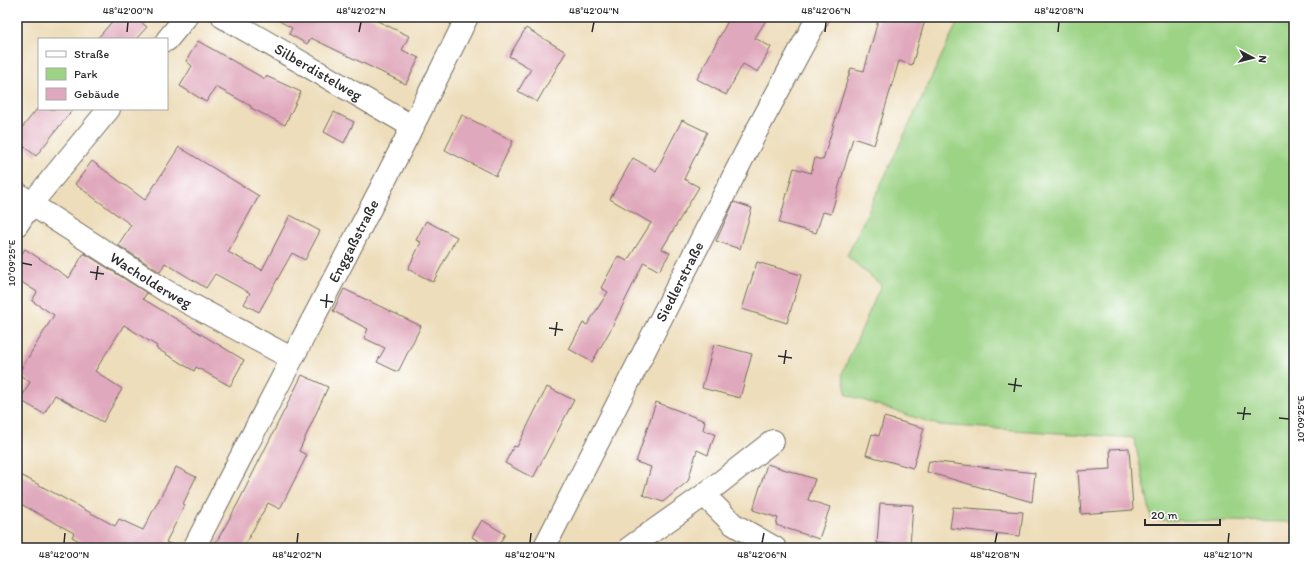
<svg xmlns="http://www.w3.org/2000/svg" width="1311" height="565" viewBox="0 0 1311 565" font-family="Itim,sans-serif">
	<style>
		.green { fill: #9cd385; stroke: #647f58 }
		.building { fill: #e0a8bc }
		.lines { fill: none; stroke-linecap: round; stroke-linejoin: round }
		.minor-casing { stroke: #6f695d; stroke-width: 24 }
		.minor { stroke: #fff; stroke-width: 22 }
		.ticks { fill: none; stroke: #2b2b2b; stroke-width: 1.5 }
		.labels { text-anchor: middle; stroke-width: 3; stroke-linejoin: round; paint-order: stroke }
		.street-label { font-size: 15px; fill: #2b2b2b; stroke: #fff }
		.neatline { fill: none; stroke: #2b2b2b; stroke-width: 1.5 }
		.ticks-label { font-size: 10px; text-anchor: middle; fill: #2b2b2b }
	</style>
	<rect width="100%" height="100%" fill="#fff"/>
	<filter id="ink" filterUnits="userSpaceOnUse"><feTurbulence type="fractalNoise" baseFrequency=".025" numOctaves="2"/><feDisplacementMap in="SourceGraphic" scale="8" xChannelSelector="R" yChannelSelector="G"/><feConvolveMatrix kernelMatrix="1 2 1 2 8 2 1 2 1" color-interpolation-filters="sRGB"/></filter>
	<filter id="wash" filterUnits="userSpaceOnUse"><feTurbulence type="fractalNoise" baseFrequency=".012" numOctaves="4" result="noise"/><feDisplacementMap in="SourceGraphic" scale="16" xChannelSelector="R" yChannelSelector="G"/><feGaussianBlur stdDeviation="0.9" result="paint"/><feColorMatrix in="noise" values="0 0 0 0 0 0 0 0 0 0 0 0 0 0 0 0 0 1.4 0 .05"/><feComposite in="paint" operator="in"/></filter>
	<g filter="url(#wash)">
		<rect width="100%" height="100%" fill="#edddba"/>
		<polygon class="green" points="960,17 1294,17 1294,522 1152,520 1134,438 938,425 847,395 842,374 881,285 847,256"/>
		<g id="blocks">
			<g class="building">
				<polygon points="116,17 135,17 147,27 136,39 97,39"/>
				<polygon points="272,17 369,17 409,36 402,50 419,58 406,84 311,38 307,44 289,34 292,28"/>
				<polygon points="730,17 768,17 755,38 771,47 758,72 743,64 726,95 697,79"/>
				<polygon points="879,17 926,17 912,65 899,61 874,145 853,138 831,214 823,212 816,233 779,223 794,168 811,173 815,158 823,160 851,68 864,71"/>
				<polygon points="526,28 566,52 537,102 518,91 531,69 509,56"/>
				<polygon points="198,41 265,79 266,76 301,92 285,125 251,108 251,106 216,87 206,102 180,86 192,66 186,61"/>
				<polygon points="37,109 73,109 36,156 17,141 17,134"/>
				<polygon points="334,112 354,122 344,143 324,132"/>
				<polygon points="462,115 513,141 496,176 445,150"/>
				<polygon points="682,120 707,132 684,179 699,187 662,249 670,253 659,271 644,262 611,329 592,362 569,349 583,323 587,325 608,292 601,288 618,256 627,261 651,223 610,199 633,158 656,171"/>
				<polygon points="179,147 259,196 228,252 262,270 290,215 320,231 305,260 292,253 259,312 244,304 250,293 215,274 206,288 165,263 160,272 118,245 131,225 75,184 92,161 145,200"/>
				<polygon points="734,202 752,208 740,249 716,241"/>
				<polygon points="426,221 457,237 433,282 408,269 421,242 416,240"/>
				<polygon points="25,249 69,278 84,253 147,293 143,299 244,360 230,386 196,367 194,371 156,348 157,346 124,325 95,371 122,389 103,422 55,395 44,414 20,400 30,382 18,374 54,315 32,301 37,292 17,279 17,261"/>
				<polygon points="757,262 801,275 787,323 742,309"/>
				<polygon points="344,289 421,326 398,372 377,362 385,348 364,338 368,329 333,311"/>
				<polygon points="714,344 752,354 740,398 702,388"/>
				<polygon points="302,375 328,387 299,451 307,455 280,509 268,503 243,548 213,548 237,505"/>
				<polygon points="547,387 574,400 533,478 505,463 514,446 517,447"/>
				<polygon points="656,402 705,421 703,430 715,434 708,455 697,450 688,481 663,502 643,495 651,467 636,462"/>
				<polygon points="884,417 924,428 913,468 866,455 872,434 879,436"/>
				<polygon points="1129,448 1133,510 1081,514 1078,471 1111,469 1110,449"/>
				<polygon points="929,461 1035,473 1032,502 927,472"/>
				<polygon points="767,464 815,479 808,500 830,507 819,539 776,525 778,518 753,510"/>
				<polygon points="176,467 196,477 183,504 185,505 166,542 179,548 92,548 72,537 74,533 17,502 17,473 115,526 119,519 143,530"/>
				<polygon points="880,503 913,505 910,546 877,543"/>
				<polygon points="953,507 1023,512 1020,536 950,528"/>
				<polygon points="482,520 505,534 497,548 490,548 472,537"/>
			</g>
		</g>
	</g>
	<g filter="url(#ink)">
		<use href="#blocks" fill-opacity="0" stroke="#6f695d" stroke-width="1"/>
		<g class="lines">
			<defs>
				<g id="minor">
					<path id="s1" d="M223,17L413,127"/>
					<polyline points="167,40 186,17"/>
					<path id="s2" d="M17,193L31,204L166,291L291,358"/>
					<polyline points="17,225 31,204 109,109"/>
					<polyline points="704,495 733,524 775,548"/>
					<path id="s3" d="M194,548C284,371 380,196 467,17"/>
					<path id="s4" d="M544,548L756,132L818,17"/>
					<polyline points="629,548 704,495 773,441"/>
				</g>
			</defs>
			<use href="#minor" class="minor-casing"/>
			<use href="#minor" class="minor"/>
		</g>
	</g>
	<path class="ticks" d="M127,32L128,22M359,32L361,22M592,32L594,22M825,32L826,22M1058,32L1059,22M22,263L32,265M90,272L104,274M96,280L98,266M320,300L333,302M326,308L327,294M549,328L563,330M555,336L557,322M778,356L792,358M784,364L786,350M1008,384L1022,386M1014,392L1016,378M1237,413L1251,414M1279,418L1289,419M1243,420L1245,407M64,543L65,533M297,543L298,533M530,543L531,533M762,543L764,533M995,543L997,533M1228,543L1229,533"/>
	<g class="labels">
		<g class="street-label">
			<text dy="5" stroke="none"><textPath href="#s1" startOffset="110">Silberdistelweg</textPath></text>
			<text dy="5" stroke="none"><textPath href="#s3" startOffset="346">Enggaßstraße</textPath></text>
			<text dy="5" stroke="none"><textPath href="#s2" startOffset="160">Wacholderweg</textPath></text>
			<text dy="5" stroke="none"><textPath href="#s4" startOffset="299">Siedlerstraße</textPath></text>
		</g>
	</g>
	<rect width="1311" height="565" fill="none" stroke="#fff" stroke-width="44"/>
	<rect x="38" y="38" width="130" height="72" fill="#ffffff" stroke="#aaaaaa"/>
	<rect x="46" y="51" width="20" height="6" fill="#ffffff" stroke="#aaaaaa"/>
	<text x="74" y="58" font-size="12" fill="#2b2b2b">Straße</text>
	<rect x="46" y="68" width="20" height="12" fill="#9cd385" stroke="#aaaaaa"/>
	<text x="74" y="78" font-size="12" fill="#2b2b2b">Park</text>
	<rect x="46" y="88" width="20" height="12" fill="#e0a8bc" stroke="#aaaaaa"/>
	<text x="74" y="98" font-size="12" fill="#2b2b2b">Gebäude</text>
	<g transform="translate(1253 58) rotate(97)" stroke="#ffffff" stroke-width="3" paint-order="stroke">
	<path d="M0-3L7 15L0 10L-7 15Z" fill="#2b2b2b"/>
	<text y="-6" font-size="11" font-weight="bold" text-anchor="middle" fill="#2b2b2b">N</text>
	</g>
	<path d="M1145 519v6h75v-6" fill="none" stroke="#2b2b2b" stroke-width="2"/>
	<text x="1151" y="519" font-size="12" fill="#2b2b2b" stroke="#ffffff" stroke-width="3" paint-order="stroke">20 m</text>
	<rect x="22" y="22" width="1267" height="521" class="neatline"/>
	<g class="ticks-label">
		<text x="128" y="14">48°42'00"N</text>
		<text x="361" y="14">48°42'02"N</text>
		<text x="594" y="14">48°42'04"N</text>
		<text x="826" y="14">48°42'06"N</text>
		<text x="1059" y="14">48°42'08"N</text>
		<text transform="translate(11 263) rotate(-90)" y="4">10°09'25"E</text>
		<text transform="translate(1300 419) rotate(-90)" y="4">10°09'25"E</text>
		<text x="64" y="558">48°42'00"N</text>
		<text x="297" y="558">48°42'02"N</text>
		<text x="530" y="558">48°42'04"N</text>
		<text x="762" y="558">48°42'06"N</text>
		<text x="995" y="558">48°42'08"N</text>
		<text x="1228" y="558">48°42'10"N</text>
	</g>
</svg>
